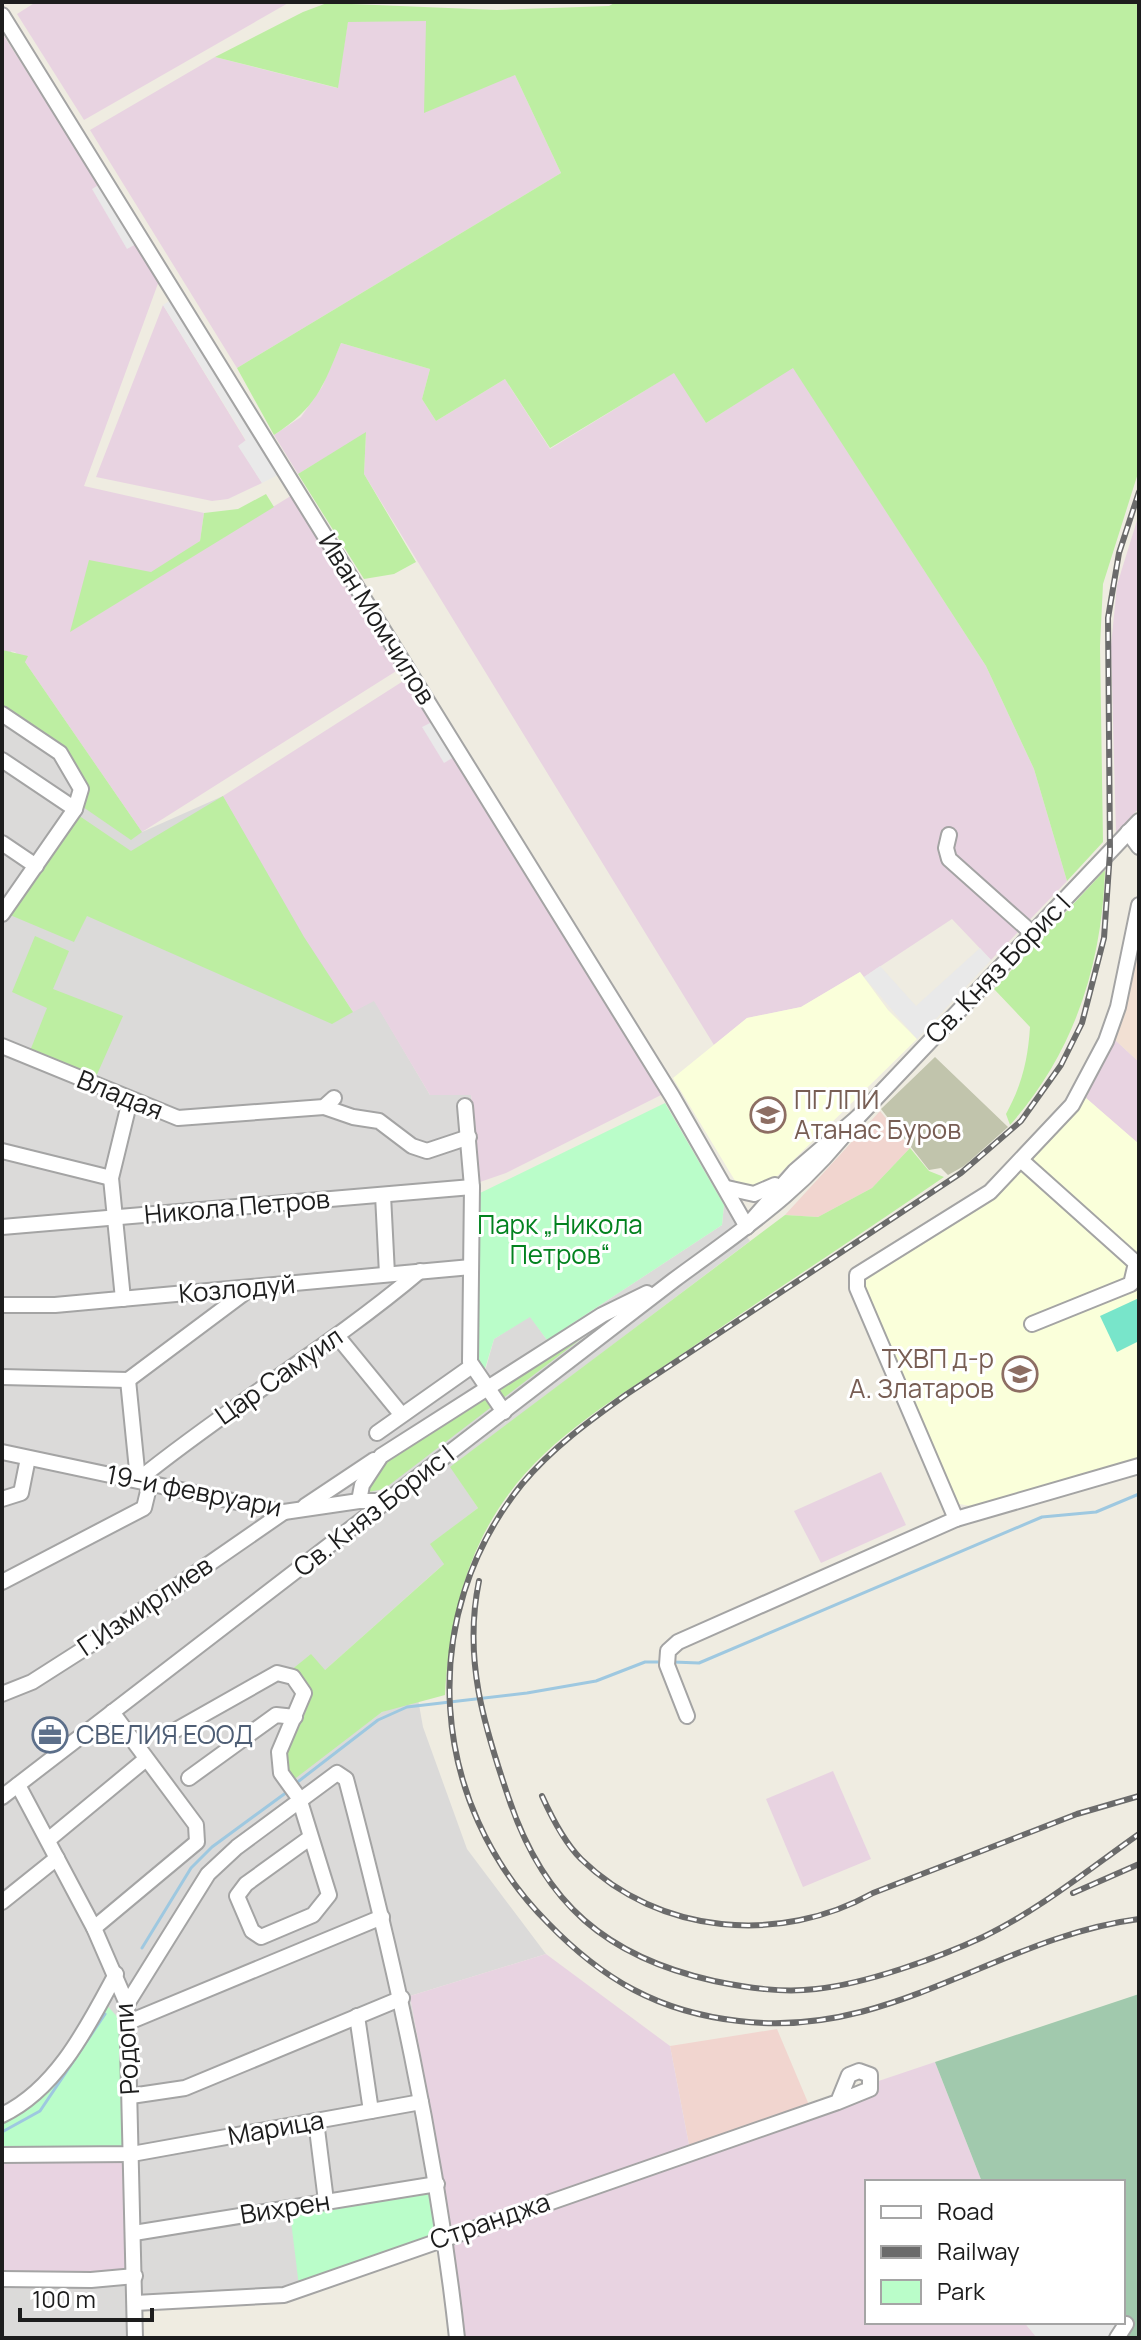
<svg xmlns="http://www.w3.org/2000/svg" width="1141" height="2340" viewBox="0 0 1141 2340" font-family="Manrope,sans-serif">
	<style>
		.residential { fill: #dbdad9 }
		.commercial { fill: #f1d5cf }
		.industrial { fill: #e8d3e1 }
		.education { fill: #faffda }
		.military { fill: #f2e0d3 }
		.construction { fill: #c1c4ac }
		.grass { fill: #bdeea2 }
		.cemetery { fill: #a1c9ad }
		.park { fill: #bafdc9 }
		.pitch { fill: #78e5ca }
		.parking { fill: #e9e9e9 }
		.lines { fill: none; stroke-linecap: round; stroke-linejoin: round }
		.stream { stroke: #9ec8e0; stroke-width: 3 }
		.minor-casing { stroke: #a4a4a4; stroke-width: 18 }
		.minor { stroke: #fff; stroke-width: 14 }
		.rail-casing { stroke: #6b6b6b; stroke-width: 6 }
		.rail { stroke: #fff; stroke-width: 3; stroke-dasharray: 9; stroke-linecap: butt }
		.labels { text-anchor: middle; stroke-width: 6; stroke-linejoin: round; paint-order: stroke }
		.street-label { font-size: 26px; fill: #1d1d1d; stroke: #fff }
		.education-label { font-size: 26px; fill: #785e54; stroke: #fff; text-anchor: start }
		.park-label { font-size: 26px; fill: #03821f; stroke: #fff }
		.service-label { font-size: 26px; fill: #4e5e75; stroke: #fff; text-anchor: start }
	</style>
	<rect width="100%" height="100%" fill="#efece1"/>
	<polygon class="residential" points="2,639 142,832 223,796 352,1012 374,1000 430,1095 471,1095 480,1193 485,1371 494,1339 530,1316 547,1340 722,1225 724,1205 750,1241 451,1467 478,1508 431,1544 445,1563 324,1671 291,1671 303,1680 311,1696 305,1718 285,1746 351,1735 382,1712 418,1699 423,1727 467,1849 546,1954 410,1996 443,2178 442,2235 306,2286 142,2306 142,2338 2,2338"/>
	<g class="commercial">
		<polygon points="880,1111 910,1148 872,1188 818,1217 785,1215"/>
		<polygon points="777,2029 809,2105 689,2145 670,2046"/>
	</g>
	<g class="industrial">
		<polygon points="36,2 290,2 84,120 17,14"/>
		<polygon points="348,21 426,21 515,75 561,173 237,368 90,130 215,57 337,88"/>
		<polygon points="2,33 160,278 84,486 204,513 200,541 71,631 294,494 401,668 142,832 25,662 15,652 2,650"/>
		<polygon points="163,305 246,441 239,446 262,483 228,499 212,501 96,477"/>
		<polygon points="341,343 430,369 422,399 436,421 505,379 550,449 675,372 706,423 793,367 986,666 1034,769 1067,881 991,960 952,919 864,977 860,972 801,1007 747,1018 714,1045 364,474 366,433 298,474 274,435 301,417 322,387"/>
		<polygon points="1139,514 1139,808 1116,833 1111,646 1117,585"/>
		<polygon points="408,678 665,1093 506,1173 480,1182 471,1095 430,1095 374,1001 353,1012 304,937 223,796"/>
		<polygon points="1114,1039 1139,1062 1139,1144 1086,1098"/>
		<polygon points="881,1472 906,1525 821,1563 794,1511"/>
		<polygon points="833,1771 871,1859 803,1887 766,1799"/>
		<polygon points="546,1954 670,2046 689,2145 935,2062 982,2182 867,2182 867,2322 1024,2322 1037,2338 463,2338 443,2178 410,1996"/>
		<polygon points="126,2154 127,2272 2,2273 2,2157"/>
	</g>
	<g class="education">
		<polygon points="860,972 888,1010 917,1039 775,1178 760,1187 737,1184 673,1078 747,1018 801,1007"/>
		<polygon points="1086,1098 1139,1144 1139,1459 977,1507 959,1504 862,1288 863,1277 997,1195"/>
	</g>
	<polygon class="military" points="1139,947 1139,1062 1114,1039"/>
	<polygon class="construction" points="935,1057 1008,1127 964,1166 948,1175 941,1168 929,1170 881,1109"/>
	<g class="grass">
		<path d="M616,2H1139V470L1103,584L1100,646L1103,842L1067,881L1034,769L986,666L793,368L706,423L674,373L550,448L505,379L436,421L422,399L430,369L341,343C323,387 316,408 274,435L237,368L561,173L515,75L424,113L426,21L348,22L338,88L215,57L303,12L327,3L497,10L609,6Z"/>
		<polygon points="366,432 364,474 416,562 394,574 364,579 298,474"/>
		<polygon points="266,494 274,507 70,632 89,560 151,572 200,541 204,513 238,509"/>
		<path d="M2,650L28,656L25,662L142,832L131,840L83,807C86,748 45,735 2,706Z"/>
		<polygon points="223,796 304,937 353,1012 332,1024 87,916 74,942 10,915 78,815 131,851"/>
		<path d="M1105,870C1102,965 1074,1053 1010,1125L1006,1114C1022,1085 1028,1059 1030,1027L994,989Z"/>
		<polygon points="35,936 69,951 53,989 123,1016 95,1079 30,1051 47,1008 12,992"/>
		<path d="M910,1148L929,1171L944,1177C857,1237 769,1294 682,1354C620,1396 552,1434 508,1495C465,1553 449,1625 445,1695L382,1712L292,1781C262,1736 344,1707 290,1671L311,1654L325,1670L444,1564L430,1544L478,1508L450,1467L785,1215L818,1217L872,1188Z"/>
		<polygon points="607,1319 502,1399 497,1391"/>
		<polygon points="488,1395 494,1405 384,1489 368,1492 367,1486 386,1461"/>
	</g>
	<polygon class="cemetery" points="1139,1994 1139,2338 1125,2338 1123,2182 982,2182 935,2062"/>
	<g class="park">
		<polygon points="665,1103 724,1205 722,1225 547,1340 530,1317 494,1339 484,1372 475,1358 480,1193"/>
		<path d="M104,2002L121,2021L125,2148L27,2147L2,2151V2120C55,2096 75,2049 104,2002Z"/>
		<polygon points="435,2191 438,2232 299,2286 290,2213"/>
	</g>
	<polygon class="pitch" points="1139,1298 1139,1341 1117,1352 1100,1316"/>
	<g class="parking">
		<polygon points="100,184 138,243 127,249 92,189"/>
		<polygon points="174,298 280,474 262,483 238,446 246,440 163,305"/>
		<polygon points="432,722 454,757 444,763 422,727"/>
		<polygon points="980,948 991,960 917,1039 864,977 880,966 916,1006"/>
		<polygon points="1024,2322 1122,2322 1125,2338 1037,2338"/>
	</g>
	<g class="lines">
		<g class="stream">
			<polyline points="673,1662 699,1663 1042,1517 1096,1512 1139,1494"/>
			<polyline points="295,1784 378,1720 407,1707 527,1693 596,1681 645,1662 661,1662"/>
			<polyline points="142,1948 191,1868 212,1847 287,1792"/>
			<polyline points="2,2132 40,2111 105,2014"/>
		</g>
		<defs>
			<g id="minor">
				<polyline points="2,15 672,1096 747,1227"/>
				<polyline points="2,714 60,753 81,789 75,809 2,914"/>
				<polyline points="2,760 75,809"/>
				<polyline points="1128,832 1139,847"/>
				<polyline points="949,835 946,848 949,859 1032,933"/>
				<polyline points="2,843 36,866"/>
				<polyline points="2,1046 178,1118 324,1107 334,1098"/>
				<polyline points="465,1106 472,1187 470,1362 504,1412"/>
				<polyline points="324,1107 353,1117 379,1121 412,1146 427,1151 469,1137"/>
				<polyline points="2,1151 111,1178"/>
				<polyline points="1022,1161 1136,1263 1131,1284 1032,1324"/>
				<polyline points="727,1188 754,1194 775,1185"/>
				<polyline points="383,1195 387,1274"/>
				<polyline points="752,1220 795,1171 858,1117 1139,821"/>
				<polyline points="2,1227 472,1187"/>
				<polyline points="123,1299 111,1178 130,1100"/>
				<polyline points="2,1305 55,1305 471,1267"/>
				<polyline points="338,1337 401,1414"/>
				<polyline points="2,1377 128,1380 251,1288"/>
				<polyline points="128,1380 138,1480"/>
				<polyline points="377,1433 472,1366"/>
				<polyline points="2,1452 284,1512 359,1501 387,1501"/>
				<path d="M138,1480C229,1406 330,1347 420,1271"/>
				<polyline points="2,1499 21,1493 28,1458"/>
				<polyline points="359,1501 362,1485 381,1456 602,1315 647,1293"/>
				<polyline points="305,1506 374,1460"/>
				<polyline points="956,1519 857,1288 857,1275 990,1192 1072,1105 1106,1041 1118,1007 1139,905"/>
				<polyline points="2,1582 144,1508 150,1483"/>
				<polyline points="2,1694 32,1682 115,1629 284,1512"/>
				<polyline points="687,1716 667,1665 668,1651 678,1642 956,1519 1139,1466"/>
				<polyline points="176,1730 277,1673 293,1677 304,1693 279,1752 281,1773 299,1798 329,1895 313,1915 261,1937 252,1931 237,1896 246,1884 311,1837"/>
				<polyline points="189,1778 276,1715 295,1717"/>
				<polyline points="18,1785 94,1928 127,2004 135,2338"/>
				<path d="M2,1797L674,1280C746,1227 804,1190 858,1117"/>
				<polyline points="48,1840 146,1759"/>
				<polyline points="2,1902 57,1858"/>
				<polyline points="94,1928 197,1842 196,1825 112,1712"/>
				<path d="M127,2004L208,1874L237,1847L337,1773L346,1779C395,1964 436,2147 457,2338"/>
				<polyline points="357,2016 371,2111"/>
				<polyline points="129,2022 382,1917"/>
				<polyline points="131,2096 185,2088 402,1998"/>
				<path d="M2,2115C57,2089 88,2026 116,1974"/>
				<polyline points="316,2121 326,2201"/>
				<polyline points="2,2155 132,2154 421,2102"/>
				<polyline points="134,2233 437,2184"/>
				<polyline points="2,2279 91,2280 135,2276"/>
				<polyline points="135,2303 284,2295 838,2102 870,2089 870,2075 859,2071 849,2075 838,2102"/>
				<polyline points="1117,2338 1126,2324"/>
			</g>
		</defs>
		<use href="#minor" class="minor-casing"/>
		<use href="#minor" class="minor"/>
		<defs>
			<g id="rail">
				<path d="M1139,492L1119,553L1108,618L1110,852L1104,938L1082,1023L1061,1065L1021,1121L961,1173L627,1394C589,1421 552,1448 522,1484C415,1617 429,1803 547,1922C602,1979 658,2012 739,2021C890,2040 998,1937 1139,1919"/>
				<path d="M479,1581C463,1659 484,1726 509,1799C544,1904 607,1957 714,1981C748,1988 782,1993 816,1989C865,1984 938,1958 983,1937C1039,1910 1088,1870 1139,1834"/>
				<path d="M542,1796C552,1818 564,1842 581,1859C659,1935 780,1945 873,1893L1077,1814L1139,1796"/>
				<polyline points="1073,1893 1139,1864"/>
			</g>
		</defs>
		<use href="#rail" class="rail-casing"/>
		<use href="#rail" class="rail"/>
	</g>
	<defs>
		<symbol id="school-ring" viewBox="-11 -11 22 22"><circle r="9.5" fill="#fff" stroke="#8d6e63" stroke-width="1.5"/><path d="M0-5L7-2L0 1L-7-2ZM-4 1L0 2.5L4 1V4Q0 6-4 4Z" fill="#8d6e63"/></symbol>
		<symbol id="office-ring" viewBox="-11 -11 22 22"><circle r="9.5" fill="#fff" stroke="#5c6f8a" stroke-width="1.5"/><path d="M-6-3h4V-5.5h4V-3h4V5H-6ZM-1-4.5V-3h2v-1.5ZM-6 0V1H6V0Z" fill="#5c6f8a"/></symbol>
	</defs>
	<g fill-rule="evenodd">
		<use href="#school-ring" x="748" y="1095" width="40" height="40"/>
		<use href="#school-ring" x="1000" y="1354" width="40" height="40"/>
		<use href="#office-ring" x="30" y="1715" width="40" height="40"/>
	</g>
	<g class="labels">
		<g class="street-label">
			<text transform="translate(377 619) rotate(58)" y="9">Иван Момчилов</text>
			<text transform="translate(998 969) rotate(-46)" y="9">Св. Княз Борис I</text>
			<text transform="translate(120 1095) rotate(22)" y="9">Владая</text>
			<text transform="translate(237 1207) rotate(-5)" y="9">Никола Петров</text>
			<text transform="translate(237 1289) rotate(-5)" y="9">Козлодуй</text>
			<text transform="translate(279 1376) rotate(-35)" y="9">Цар Самуил</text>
			<text transform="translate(194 1491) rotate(11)" y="9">19-и февруари</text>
			<text transform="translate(374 1511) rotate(-38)" y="9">Св. Княз Борис I</text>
			<text transform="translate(145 1606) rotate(-34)" y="9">Г.Измирлиев</text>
			<text transform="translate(127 2049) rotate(-94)" y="9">Родопи</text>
			<text transform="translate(276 2128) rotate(-10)" y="9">Марица</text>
			<text transform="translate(285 2208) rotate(-9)" y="9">Вихрен</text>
			<text transform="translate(490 2221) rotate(-19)" y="9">Странджа</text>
		</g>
		<g class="education-label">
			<text x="794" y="1109">ПГЛПИ<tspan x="794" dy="30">Атанас Буров</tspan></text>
			<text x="994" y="1368" text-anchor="end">ТХВП д-р<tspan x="994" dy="30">А. Златаров</tspan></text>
		</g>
		<g class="park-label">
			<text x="560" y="1234">Парк „Никола<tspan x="560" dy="30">Петров“</tspan></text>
		</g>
		<g class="service-label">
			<text x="76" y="1744">СВЕЛИЯ ЕООД</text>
		</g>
	</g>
	<rect width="1141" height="2340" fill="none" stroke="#1d1d1d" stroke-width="8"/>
	<rect x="865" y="2180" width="260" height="144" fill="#ffffff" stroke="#a5a5a5" stroke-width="2"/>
	<rect x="881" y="2206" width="40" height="12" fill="#ffffff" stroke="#a5a5a5" stroke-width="2"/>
	<text x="937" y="2220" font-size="24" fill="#1d1d1d">Road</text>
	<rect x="881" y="2246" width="40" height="12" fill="#6b6b6b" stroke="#a5a5a5" stroke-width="2"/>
	<text x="937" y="2260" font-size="24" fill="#1d1d1d">Railway</text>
	<rect x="881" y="2280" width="40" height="24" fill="#bafdc9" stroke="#a5a5a5" stroke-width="2"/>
	<text x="937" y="2300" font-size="24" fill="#1d1d1d">Park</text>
	<path d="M20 2308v12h132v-12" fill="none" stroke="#1d1d1d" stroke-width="4"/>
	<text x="32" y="2308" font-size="24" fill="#1d1d1d" stroke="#ffffff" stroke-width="6" paint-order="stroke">100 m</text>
</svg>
